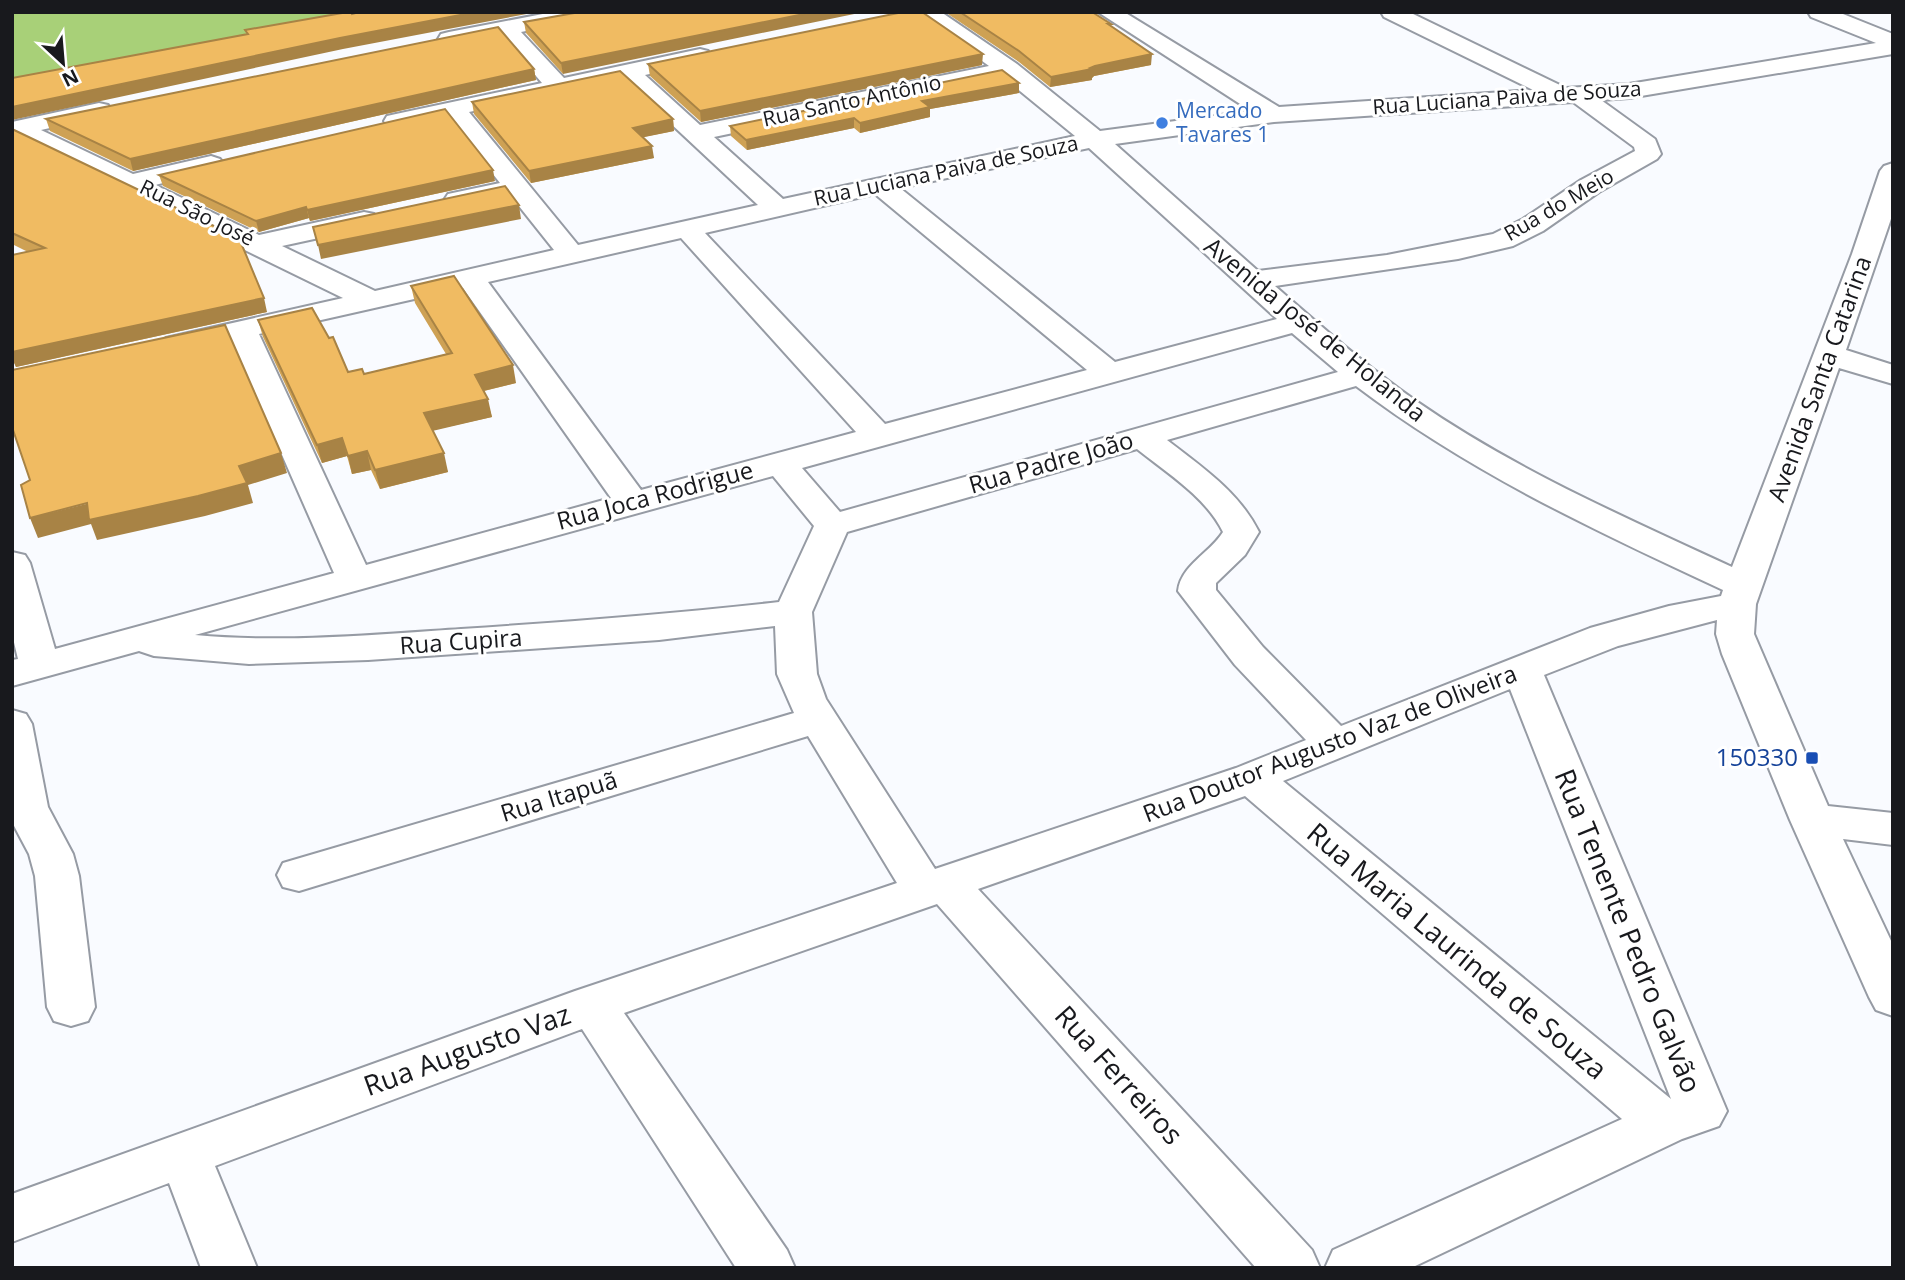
<svg xmlns="http://www.w3.org/2000/svg" width="1905" height="1280" viewBox="0 0 1905 1280" font-family="'Open Sans',sans-serif">
	<style>
		.forest { fill: #a8d078 }
		.lines { fill: none; stroke-linecap: round; stroke-linejoin: round }
		.minor-casing { stroke: #969ba4; stroke-width: 4 }
		.minor { fill: #fff; fill-rule: evenodd }
		.wall { fill: #cea154 }
		.shaded-wall { fill: #a88345 }
		.building { fill: #f0bb62; stroke: #a88345; stroke-width: 2 }
		.shop-dot { fill: #3f7fe0; stroke: #fff; stroke-width: 2.5 }
		.transit-dot { fill: #1a4fb4; stroke: #fff; stroke-width: 2.5 }
		.labels { text-anchor: middle; stroke-width: 6; stroke-linejoin: round; paint-order: stroke }
		.far-street-label { font-size: 21px; fill: #18191d; stroke: #fff }
		.far-shop-label { font-size: 21px; fill: #366cbe; stroke: #fff; text-anchor: start }
		.street-label { font-size: 24px; fill: #18191d; stroke: #fff }
		.transit-label { font-size: 24px; fill: #164399; stroke: #fff; text-anchor: end }
		.near-street-label { font-size: 28px; fill: #18191d; stroke: #fff }
	</style>
	<rect width="100%" height="100%" fill="#f9fbff"/>
	<polygon class="forest" points="12,12 387,12 12,85"/>
	<g class="lines">
		<defs>
			<g id="minor">
				<path d="M553,12H599L596,17L521,32L564,78L700,49L708,51L711,56L708,61L645,75L700,125L989,66L915,12H941L1017,64L1100,131L1251,111L1098,12H1124L1279,107L1533,90L1384,17L1381,12H1409L1566,88L1629,84L1876,43L1811,17L1808,12H1838L1893,34V54L1629,98L1601,100L1655,139L1661,154L1657,159L1599,192L1543,231L1513,246L1458,259L1275,286C1321,326 1366,366 1416,401C1514,469 1624,517 1732,567L1852,254L1880,171L1884,166L1893,163V213L1846,350L1893,365V384L1839,368L1756,604L1754,634L1828,806L1893,813V845L1843,839L1893,945V1016L1876,1010L1869,997L1790,820L1722,654L1716,634L1717,620L1618,646L1544,675L1727,1111L1719,1126L1682,1139L1411,1268H1325L1333,1250L1622,1119L1245,796L978,889L1312,1250L1320,1268H1256L937,904L624,1013L787,1250L795,1268H736L582,1029L215,1166L257,1268H201L169,1183L12,1242V1194L575,991L897,883L808,736L299,891L283,887L277,875L283,863L794,713L777,674L775,626L659,640L368,660L249,664L154,656L139,651L12,686V660L18,659L12,634V552L25,555L30,563L55,649L334,573L232,341L177,353L166,350L162,344L166,338L343,298L12,136V122L99,103L108,105L111,110L108,115L41,130L133,174L211,156L220,159L224,164L220,169L155,185L259,235L364,212L374,214L378,220L374,226L282,246L375,291L554,250L511,196L457,208L448,206L444,200L448,194L500,183L448,117L396,128L387,126L384,121L387,116L396,114L542,83L501,35L449,46L441,44L438,39L441,34L449,32ZM1003,77L1075,136L783,199L714,137ZM623,79L758,205L578,245L469,112ZM1573,102L1634,147L1635,151L1581,180L1523,219L1493,234L1387,255L1258,271L1115,144L1274,122ZM1089,148L1277,319L1115,362L900,188ZM875,194L1087,370L885,424L705,233ZM681,238L856,432L641,490L488,282ZM463,288L611,498L366,565L259,334ZM1292,333L1338,372L840,512L802,468ZM1356,386C1469,472 1596,531 1723,590L1721,596L1669,606L1590,628L1341,726L1263,647L1216,590V583L1245,555L1259,532C1239,492 1202,467 1167,440ZM1137,449C1167,473 1206,497 1223,532C1210,553 1181,565 1178,591L1235,665L1306,740L1236,768L935,869L826,699L817,674L812,612L847,532ZM773,476L814,526L779,602C673,614 567,622 461,629C372,635 284,643 195,635ZM1510,689L1671,1099L1283,781Z"/>
				<polygon points="12,710 26,714 32,724 48,807 73,854 79,876 95,1007 88,1021 71,1026 54,1021 47,1007 35,876 29,854 12,822"/>
			</g>
		</defs>
		<use href="#minor" class="minor-casing"/>
		<use href="#minor" class="minor"/>
	</g>
	<g class="wall">
		<polygon points="580,12 563,74 526,33 524,22"/>
		<polygon points="945,12 1092,12 1111,27 1151,65 1094,76 1092,78 1092,80 1050,87 1019,62"/>
		<polygon points="648,64 982,65 701,122 650,76"/>
		<polygon points="534,69 536,80 133,171 50,131 46,119"/>
		<polygon points="1019,93 930,109 930,117 860,133 854,128 747,150 731,136 730,126"/>
		<polygon points="472,102 673,119 674,131 643,137 654,158 531,183 474,114"/>
		<polygon points="12,129 267,312 16,367 12,358 12,255 28,252 12,244"/>
		<polygon points="159,175 495,181 310,221 309,218 259,232 163,186"/>
		<polygon points="411,286 516,383 484,391 492,417 433,430 448,472 380,489 371,470 352,474 347,456 322,463 263,337 258,320 348,372 364,374 446,354 415,303"/>
	</g>
	<g class="shaded-wall">
		<polygon points="476,12 532,12 532,13 343,49 12,120 12,107 340,38"/>
		<polygon points="814,12 864,12 563,74 561,63"/>
		<polygon points="983,54 982,65 701,122 700,111"/>
		<polygon points="1152,54 1151,65 1094,76 1092,78 1092,80 1050,87 1051,77 1090,68 1095,66"/>
		<polygon points="534,69 536,80 133,171 130,159"/>
		<polygon points="1019,83 1019,93 930,109 930,117 860,133 860,123 922,101"/>
		<polygon points="854,118 854,128 747,150 746,140"/>
		<polygon points="673,119 674,131 635,139 633,128"/>
		<polygon points="652,146 654,158 531,183 529,171"/>
		<polygon points="493,170 495,181 310,221 307,210"/>
		<polygon points="519,205 521,219 321,259 318,245"/>
		<polygon points="306,207 309,218 259,232 256,221"/>
		<polygon points="264,298 267,312 16,367 12,358 12,352"/>
		<polygon points="513,365 516,383 479,392 475,375"/>
		<polygon points="488,399 492,417 428,432 424,413"/>
		<polygon points="342,438 347,456 322,463 317,445"/>
		<polygon points="367,451 371,470 352,474 348,456"/>
		<polygon points="281,453 287,473 248,485 253,503 205,516 97,540 91,524 38,538 30,518 239,466"/>
		<polygon points="444,453 448,472 380,489 375,470"/>
	</g>
	<g class="building">
		<polygon points="348,12 351,12 352,14 359,12 476,12 340,38 12,107 12,78 248,34 245,30"/>
		<polygon points="580,12 814,12 561,63 524,22"/>
		<polygon points="903,12 922,12 983,54 700,111 648,64"/>
		<polygon points="960,12 1092,12 1111,24 1108,24 1152,54 1095,66 1090,68 1092,69 1051,77 1019,51"/>
		<polygon points="498,27 534,69 130,159 46,119"/>
		<polygon points="1002,70 1019,83 922,101 930,107 860,123 854,118 746,140 730,126"/>
		<polygon points="620,71 673,119 633,128 652,146 529,171 472,102"/>
		<polygon points="445,109 493,170 307,210 306,207 256,221 159,175"/>
		<polygon points="12,129 239,238 264,298 12,352 12,255 45,248 12,233"/>
		<polygon points="505,186 519,205 318,245 313,227"/>
		<polygon points="454,276 513,365 475,375 488,399 424,413 444,453 375,470 367,451 348,456 342,438 317,445 258,320 312,308 329,338 333,337 348,372 362,369 364,374 452,353 411,286"/>
		<polygon points="225,325 281,453 239,466 247,483 198,496 89,520 87,503 30,518 21,485 30,480 12,427 12,370"/>
	</g>
	<circle class="shop-dot" cx="1162" cy="123" r="7"/>
	<rect class="transit-dot" x="1805" y="751" width="14" height="14" rx="3.5"/>
	<g class="labels">
		<g class="far-street-label">
			<text transform="translate(1507 98) rotate(-4)" y="7">Rua Luciana Paiva de Souza</text>
			<text transform="translate(852 101) rotate(-12)" y="7">Rua Santo Antônio</text>
			<text transform="translate(946 171) rotate(-12)" y="7">Rua Luciana Paiva de Souza</text>
			<text transform="translate(1559 205) rotate(-30)" y="7">Rua do Meio</text>
			<text transform="translate(197 213) rotate(26)" y="7">Rua São José</text>
		</g>
		<g class="far-shop-label">
			<text x="1176" y="118">Mercado<tspan x="1176" dy="24">Tavares 1</tspan></text>
		</g>
		<g class="street-label">
			<text transform="translate(1315 330) rotate(39)" y="8">Avenida José de Holanda</text>
			<text transform="translate(1820 379) rotate(-70)" y="8">Avenida Santa Catarina</text>
			<text transform="translate(1051 463) rotate(-16)" y="8">Rua Padre João</text>
			<text transform="translate(655 496) rotate(-15)" y="8">Rua Joca Rodrigue</text>
			<text transform="translate(461 642) rotate(-4)" y="8">Rua Cupira</text>
			<text transform="translate(1330 744) rotate(-21)" y="8">Rua Doutor Augusto Vaz de Oliveira</text>
			<text transform="translate(559 797) rotate(-17)" y="8">Rua Itapuã</text>
		</g>
		<g class="transit-label">
			<text x="1798" y="766">150330</text>
		</g>
		<g class="near-street-label">
			<text transform="translate(1628 931) rotate(68)" y="10">Rua Tenente Pedro Galvão</text>
			<text transform="translate(1457 951) rotate(40)" y="10">Rua Maria Laurinda de Souza</text>
			<text transform="translate(467 1050) rotate(-20)" y="10">Rua Augusto Vaz</text>
			<text transform="translate(1119 1075) rotate(48)" y="10">Rua Ferreiros</text>
		</g>
	</g>
	<rect width="1905" height="1280" fill="none" stroke="#18191d" stroke-width="28"/>
	<g transform="translate(63 63) rotate(154)" stroke="#ffffff" stroke-width="5" paint-order="stroke">
	<path d="M0-5L12 26L0 18L-12 26Z" fill="#18191d"/>
	<text y="-10" font-size="19" font-weight="bold" text-anchor="middle" fill="#18191d">N</text>
	</g>
</svg>
